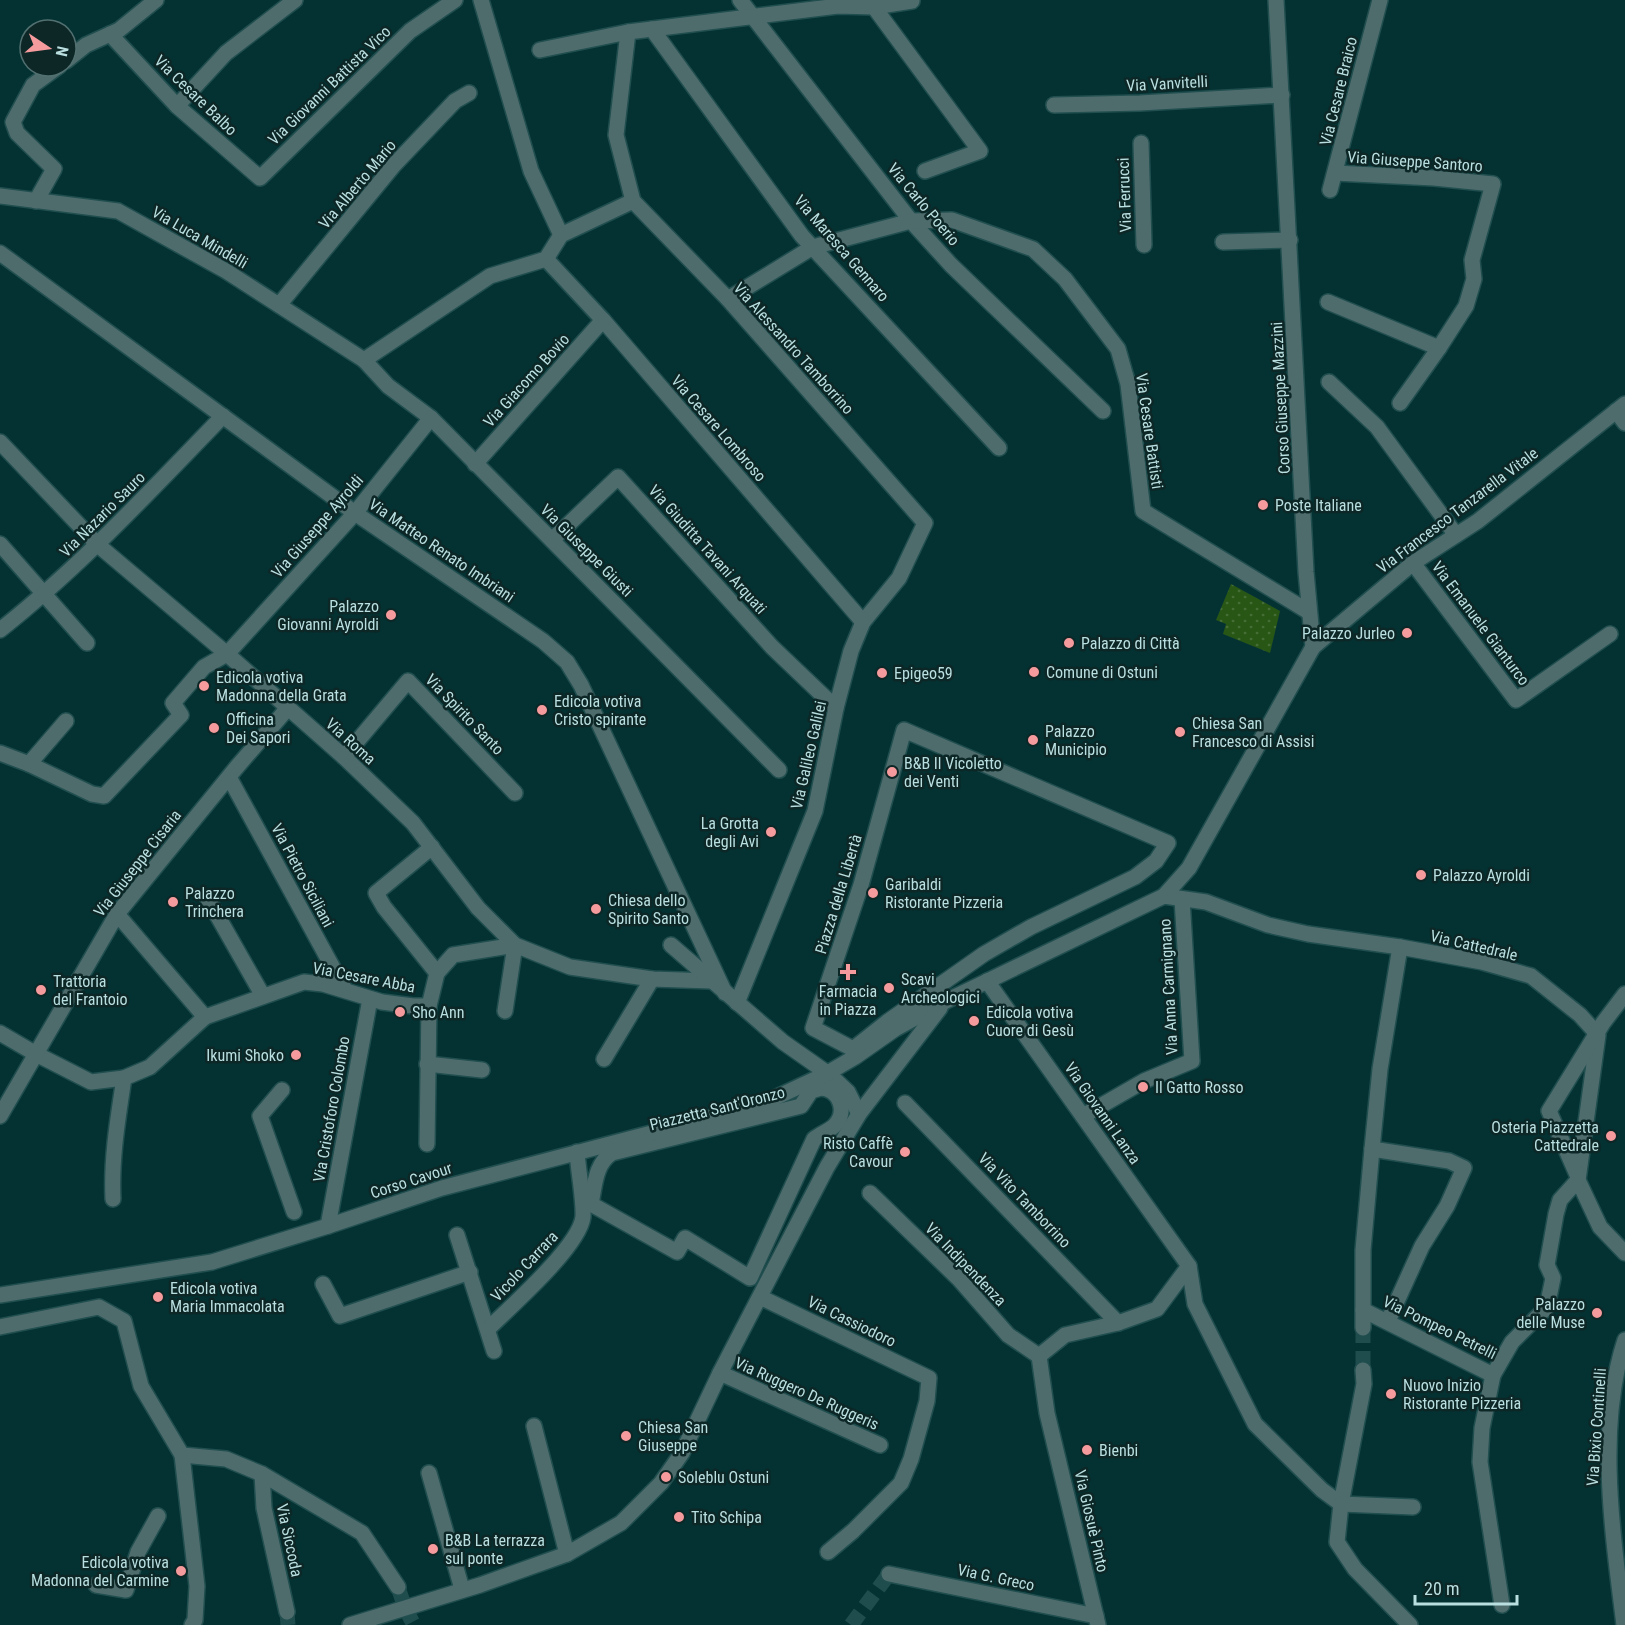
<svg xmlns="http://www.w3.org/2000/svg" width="1625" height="1625" viewBox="0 0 1625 1625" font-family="'Roboto Condensed',sans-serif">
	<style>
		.garden { fill: url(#garden-dots) }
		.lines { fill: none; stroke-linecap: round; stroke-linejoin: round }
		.minor-tunnel { stroke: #1f4c4d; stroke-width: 15; stroke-dasharray: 15 8; stroke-linecap: butt }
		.minor-casing { stroke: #214e4f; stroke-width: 18 }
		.minor { stroke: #4f6c6d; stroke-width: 15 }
		.poi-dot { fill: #f59b9d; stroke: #0d2626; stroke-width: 2 }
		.labels { text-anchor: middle; stroke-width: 5; stroke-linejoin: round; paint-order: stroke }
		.street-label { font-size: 16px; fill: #badfe0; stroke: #0d2626 }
		.poi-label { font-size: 16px; fill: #badfe0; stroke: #0d2626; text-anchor: start }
	</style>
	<defs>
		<pattern id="garden-dots" width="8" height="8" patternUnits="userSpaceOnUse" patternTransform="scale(1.5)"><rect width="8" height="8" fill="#285615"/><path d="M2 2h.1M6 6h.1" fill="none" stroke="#456e37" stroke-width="1.8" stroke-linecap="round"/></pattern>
	</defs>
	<rect width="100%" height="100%" fill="#043233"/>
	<polygon class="garden" points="1231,584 1280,611 1270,653 1223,634 1226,624 1216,620"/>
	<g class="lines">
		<g class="minor-tunnel">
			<polyline points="1363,1328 1363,1370"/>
			<polyline points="398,1587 405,1608 414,1625"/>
			<polyline points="287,1612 288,1625"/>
			<polyline points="851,1625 889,1574"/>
		</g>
		<defs>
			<g id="minor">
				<polyline points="481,0 531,171 561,235"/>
				<polyline points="740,0 911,221 951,265 1103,411"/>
				<polyline points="874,7 980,151 925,171"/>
				<polyline points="652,29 802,236 999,448"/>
				<polyline points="628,32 616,135 633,201 728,299 925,523 899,578 863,622 851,651 836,708 815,811 737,1003"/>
				<polyline points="110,34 177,106 260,178 410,31 455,0"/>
				<polyline points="540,50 628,32 838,6 874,7 912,1"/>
				<polyline points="66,61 86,45 119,30 156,0"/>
				<polyline points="1054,105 1140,103 1282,95"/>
				<polyline points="177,106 226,53 295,0"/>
				<polyline points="1141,143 1144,245"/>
				<polyline points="1335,173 1434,178 1493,184 1472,260 1474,279 1466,306 1439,348 1400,403"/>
				<polyline points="1330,190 1380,0"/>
				<polyline points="0,196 118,211 226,271 364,360 388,386 431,418 779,770"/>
				<polyline points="36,201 54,169 17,133 13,122 33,85 59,66"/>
				<polyline points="1223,242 1290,240"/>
				<polyline points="0,253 355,513 543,641 567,662 581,685 725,993"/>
				<polyline points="546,259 603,320 863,622"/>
				<polyline points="728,299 813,247 911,221 952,220 1033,249 1065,279 1118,349 1128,384 1143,511 1309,612"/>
				<polyline points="1328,302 1439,348"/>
				<polyline points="279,305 394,165 455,101 469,93"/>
				<polyline points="364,360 490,276 546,259 561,235 633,201"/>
				<polyline points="1329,382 1377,427 1456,535"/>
				<polyline points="1616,411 1625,423"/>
				<polyline points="0,442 98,545 227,654 344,757 413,823 478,908 515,945 570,967 652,979 711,981"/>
				<polyline points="475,464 603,320"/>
				<polyline points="552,540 618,477 772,647 836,708"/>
				<polyline points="0,544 87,643"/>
				<polyline points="1413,563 1516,700 1610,634"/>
				<path d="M0,630C81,566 151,490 223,416"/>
				<polyline points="1313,647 1413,563 1478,521 1625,404"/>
				<polygon points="904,730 1168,843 1156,861 1135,877 1031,927 984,954 887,1022 853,1049 813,1028 861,885"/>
				<polyline points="0,753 29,764 92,794 104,796 181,715 173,703 204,667 227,654 355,513 431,418"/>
				<polyline points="344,757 408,681 515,793"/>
				<polyline points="29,764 66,721"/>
				<polyline points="229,777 345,990"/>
				<polyline points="432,847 376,893 384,907 437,973"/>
				<polyline points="1164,896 1206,902 1268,925 1308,934 1400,947 1482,962 1531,976 1580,1015 1598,1035 1578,1180 1600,1227 1625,1253"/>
				<polyline points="208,899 263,996"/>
				<polyline points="117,914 205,1017 304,982 323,984 382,1002 413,1006 429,1006 437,973 453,955 515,945 505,1011"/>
				<polyline points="671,945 783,1042 830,1075 848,1092 859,1114"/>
				<polyline points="987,981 1189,1266 1195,1304 1255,1424 1322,1490 1341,1504"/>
				<polyline points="0,1033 36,1054 91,1082 124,1078"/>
				<polyline points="604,1059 652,979"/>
				<polyline points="427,1064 482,1070"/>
				<path d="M821,1088C839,1089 848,1111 835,1125C831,1130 820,1134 814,1139L750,1278L685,1238L677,1252L591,1204C595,1185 595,1164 612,1153L801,1106L811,1091Z"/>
				<polyline points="282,1090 260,1116 294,1212"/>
				<polyline points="905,1103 1118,1323"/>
				<polyline points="0,1116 117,914 236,768 287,709"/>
				<polyline points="1083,1116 1144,1081 1192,1061 1182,899"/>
				<polyline points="427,1144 429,1006"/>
				<polyline points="1372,1149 1449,1161 1464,1168 1447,1206 1422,1246 1388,1321"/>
				<polyline points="1578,1177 1549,1111 1603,1023 1625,994"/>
				<polyline points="870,1193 959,1279 1008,1335 1039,1356"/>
				<path d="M113,1199C111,1158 118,1118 124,1078L150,1067L205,1017"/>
				<polyline points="328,1226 370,999"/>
				<polyline points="457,1235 494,1351"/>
				<polyline points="323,1284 340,1316 470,1272"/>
				<polyline points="0,1295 212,1262 328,1226 442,1188 762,1104 826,1074 855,1057 895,1029 946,1001 1164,896 1189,868 1313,647 1306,572 1276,0"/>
				<polyline points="760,1297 929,1378 927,1401 911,1459 901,1483 853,1531 828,1552"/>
				<polyline points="1363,1310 1493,1375 1512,1342 1547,1307 1553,1278 1547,1265 1556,1214 1560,1200 1578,1180"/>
				<polyline points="0,1327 99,1307 124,1321 141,1386 182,1455 226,1459 262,1474 362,1533 398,1587"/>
				<polyline points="1363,1328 1363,1250 1372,1149 1380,1069 1400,947"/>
				<path d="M488,1329C510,1307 579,1247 583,1217C584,1201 578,1169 577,1152"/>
				<polyline points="1363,1370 1364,1384 1341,1504 1337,1542 1355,1569 1410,1625"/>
				<polyline points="720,1373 880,1445"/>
				<polyline points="1493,1375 1482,1428 1480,1462 1502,1605"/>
				<polyline points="534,1426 567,1554"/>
				<polyline points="182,1455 197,1586 195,1620 192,1625"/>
				<polyline points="429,1473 462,1589"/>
				<polyline points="262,1474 264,1508 287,1612"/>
				<polyline points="1341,1504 1413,1507"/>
				<polyline points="889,1574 1096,1616"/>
				<polyline points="96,1585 126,1590 138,1552 158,1516"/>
				<polyline points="350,1625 480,1585 567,1554 621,1523 661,1483 682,1453 720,1373 827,1167 859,1114 940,1008"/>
				<polyline points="1098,1625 1047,1413 1039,1356 1065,1335 1118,1323 1157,1309 1189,1266"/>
				<path d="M1624,1625C1613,1535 1596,1428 1625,1340"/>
			</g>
		</defs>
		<use href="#minor" class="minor-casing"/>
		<use href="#minor" class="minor"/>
	</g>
	<g class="poi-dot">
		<circle cx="1263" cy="505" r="6"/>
		<circle cx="391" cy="615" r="6"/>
		<circle cx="1407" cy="633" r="6"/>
		<circle cx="1069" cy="643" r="6"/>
		<circle cx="1034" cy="672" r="6"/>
		<circle cx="882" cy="673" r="6"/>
		<circle cx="204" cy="686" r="6"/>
		<circle cx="542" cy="710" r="6"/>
		<circle cx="214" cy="728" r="6"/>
		<circle cx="1180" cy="732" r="6"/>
		<circle cx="1033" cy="740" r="6"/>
		<circle cx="892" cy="772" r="6"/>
		<circle cx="771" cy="832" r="6"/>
		<circle cx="1421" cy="875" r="6"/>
		<circle cx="873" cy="893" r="6"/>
		<circle cx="173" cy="902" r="6"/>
		<circle cx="596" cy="909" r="6"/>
		<path d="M845 963h6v6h6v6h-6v6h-6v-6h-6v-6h6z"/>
		<circle cx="889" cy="988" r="6"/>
		<circle cx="41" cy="990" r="6"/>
		<circle cx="400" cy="1012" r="6"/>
		<circle cx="974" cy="1021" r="6"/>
		<circle cx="296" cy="1055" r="6"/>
		<circle cx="1143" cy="1087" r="6"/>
		<circle cx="1611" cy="1136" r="6"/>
		<circle cx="905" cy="1152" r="6"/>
		<circle cx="158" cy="1297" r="6"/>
		<circle cx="1597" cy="1313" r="6"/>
		<circle cx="1391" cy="1394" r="6"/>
		<circle cx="626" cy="1436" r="6"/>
		<circle cx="1087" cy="1450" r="6"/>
		<circle cx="666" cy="1477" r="6"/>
		<circle cx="679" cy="1517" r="6"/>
		<circle cx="433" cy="1549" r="6"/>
		<circle cx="181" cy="1571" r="6"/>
	</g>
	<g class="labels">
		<g class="street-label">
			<text transform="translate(1167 83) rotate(-3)" y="6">Via Vanvitelli</text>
			<text transform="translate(329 85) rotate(-44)" y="6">Via Giovanni Battista Vico</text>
			<text transform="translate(1338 91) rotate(-76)" y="6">Via Cesare Braico</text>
			<text transform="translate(196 95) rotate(44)" y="6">Via Cesare Balbo</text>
			<text transform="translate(1415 161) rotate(4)" y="6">Via Giuseppe Santoro</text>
			<text transform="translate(357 184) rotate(-50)" y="6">Via Alberto Mario</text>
			<text transform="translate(1124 195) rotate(-92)" y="6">Via Ferrucci</text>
			<text transform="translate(924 204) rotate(50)" y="6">Via Carlo Poerio</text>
			<text transform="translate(200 237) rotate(30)" y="6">Via Luca Mindelli</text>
			<text transform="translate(842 248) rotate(49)" y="6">Via Maresca Gennaro</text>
			<text transform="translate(794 348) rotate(48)" y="6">Via Alessandro Tamborrino</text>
			<text transform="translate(526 380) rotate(-48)" y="6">Via Giacomo Bovio</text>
			<text transform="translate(1280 398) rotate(-93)" y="6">Corso Giuseppe Mazzini</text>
			<text transform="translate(719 428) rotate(49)" y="6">Via Cesare Lombroso</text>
			<text transform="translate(1150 431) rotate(82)" y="6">Via Cesare Battisti</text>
			<text transform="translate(1457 510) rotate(-37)" y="6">Via Francesco Tanzarella Vitale</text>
			<text transform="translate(102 514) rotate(-45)" y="6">Via Nazario Sauro</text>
			<text transform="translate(317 526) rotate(-49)" y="6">Via Giuseppe Ayroldi</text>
			<text transform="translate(708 549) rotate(48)" y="6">Via Giuditta Tavani Arquati</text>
			<text transform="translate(442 550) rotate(34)" y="6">Via Matteo Renato Imbriani</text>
			<text transform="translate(587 550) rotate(45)" y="6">Via Giuseppe Giusti</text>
			<text transform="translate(1481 623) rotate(53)" y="6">Via Emanuele Gianturco</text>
			<text transform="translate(465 714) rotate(46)" y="6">Via Spirito Santo</text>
			<text transform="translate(351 741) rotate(42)" y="6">Via Roma</text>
			<text transform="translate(808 755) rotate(-77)" y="6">Via Galileo Galilei</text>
			<text transform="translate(137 863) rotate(-52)" y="6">Via Giuseppe Cisaria</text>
			<text transform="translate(303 875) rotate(62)" y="6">Via Pietro Siciliani</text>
			<text transform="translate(838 894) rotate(-73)" y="6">Piazza della Libertà</text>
			<text transform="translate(1474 945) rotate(13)" y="6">Via Cattedrale</text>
			<text transform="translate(364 977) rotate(11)" y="6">Via Cesare Abba</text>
			<text transform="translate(1168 987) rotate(-93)" y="6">Via Anna Carmignano</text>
			<text transform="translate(717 1108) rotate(-14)" y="6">Piazzetta Sant'Oronzo</text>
			<text transform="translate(331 1109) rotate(-80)" y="6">Via Cristoforo Colombo</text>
			<text transform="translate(1103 1113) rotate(55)" y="6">Via Giovanni Lanza</text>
			<text transform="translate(411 1180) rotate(-18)" y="6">Corso Cavour</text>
			<text transform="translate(1025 1200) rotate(46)" y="6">Via Vito Tamborrino</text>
			<text transform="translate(966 1264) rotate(46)" y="6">Via Indipendenza</text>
			<text transform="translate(524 1266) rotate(-47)" y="6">Vicolo Carrara</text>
			<text transform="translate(852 1321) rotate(26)" y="6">Via Cassiodoro</text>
			<text transform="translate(1440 1327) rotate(26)" y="6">Via Pompeo Petrelli</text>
			<text transform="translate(807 1393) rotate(24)" y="6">Via Ruggero De Ruggeris</text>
			<text transform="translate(1596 1427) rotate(-86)" y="6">Via Bixio Continelli</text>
			<text transform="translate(1092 1521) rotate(77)" y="6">Via Giosuè Pinto</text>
			<text transform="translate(290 1540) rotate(78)" y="6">Via Siccoda</text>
			<text transform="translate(996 1577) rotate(12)" y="6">Via G. Greco</text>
		</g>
		<g class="poi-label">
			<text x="1275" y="511">Poste Italiane</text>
			<text x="379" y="612" text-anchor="end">Palazzo<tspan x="379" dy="18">Giovanni Ayroldi</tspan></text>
			<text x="1395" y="639" text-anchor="end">Palazzo Jurleo</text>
			<text x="1081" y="649">Palazzo di Città</text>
			<text x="1046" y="678">Comune di Ostuni</text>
			<text x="894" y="679">Epigeo59</text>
			<text x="216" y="683">Edicola votiva<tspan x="216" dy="18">Madonna della Grata</tspan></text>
			<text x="554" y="707">Edicola votiva<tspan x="554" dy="18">Cristo spirante</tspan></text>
			<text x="226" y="725">Officina<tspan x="226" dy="18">Dei Sapori</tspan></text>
			<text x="1192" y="729">Chiesa San<tspan x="1192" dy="18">Francesco di Assisi</tspan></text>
			<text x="1045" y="737">Palazzo<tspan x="1045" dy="18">Municipio</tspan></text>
			<text x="904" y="769">B&amp;B Il Vicoletto<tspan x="904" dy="18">dei Venti</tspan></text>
			<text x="759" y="829" text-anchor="end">La Grotta<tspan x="759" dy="18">degli Avi</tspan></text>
			<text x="1433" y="881">Palazzo Ayroldi</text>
			<text x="885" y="890">Garibaldi<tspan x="885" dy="18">Ristorante Pizzeria</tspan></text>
			<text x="185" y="899">Palazzo<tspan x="185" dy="18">Trinchera</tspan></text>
			<text x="608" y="906">Chiesa dello<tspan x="608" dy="18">Spirito Santo</tspan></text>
			<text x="901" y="985">Scavi<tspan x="901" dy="18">Archeologici</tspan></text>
			<text x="53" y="987">Trattoria<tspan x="53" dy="18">del Frantoio</tspan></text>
			<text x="848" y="997" text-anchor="middle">Farmacia<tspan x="848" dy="18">in Piazza</tspan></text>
			<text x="412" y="1018">Sho Ann</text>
			<text x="986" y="1018">Edicola votiva<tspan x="986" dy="18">Cuore di Gesù</tspan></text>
			<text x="284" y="1061" text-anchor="end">Ikumi Shoko</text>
			<text x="1155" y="1093">Il Gatto Rosso</text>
			<text x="1599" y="1133" text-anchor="end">Osteria Piazzetta<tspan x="1599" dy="18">Cattedrale</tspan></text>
			<text x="893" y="1149" text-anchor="end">Risto Caffè<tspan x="893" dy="18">Cavour</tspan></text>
			<text x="170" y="1294">Edicola votiva<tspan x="170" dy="18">Maria Immacolata</tspan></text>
			<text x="1585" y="1310" text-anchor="end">Palazzo<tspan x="1585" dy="18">delle Muse</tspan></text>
			<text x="1403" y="1391">Nuovo Inizio<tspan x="1403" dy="18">Ristorante Pizzeria</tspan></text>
			<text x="638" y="1433">Chiesa San<tspan x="638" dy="18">Giuseppe</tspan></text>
			<text x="1099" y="1456">Bienbi</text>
			<text x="678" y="1483">Soleblu Ostuni</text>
			<text x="691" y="1523">Tito Schipa</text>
			<text x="445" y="1546">B&amp;B La terrazza<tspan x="445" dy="18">sul ponte</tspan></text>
			<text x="169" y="1568" text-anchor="end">Edicola votiva<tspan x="169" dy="18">Madonna del Carmine</tspan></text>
		</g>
	</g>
	<g transform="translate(48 48) rotate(103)"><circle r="28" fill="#0d2626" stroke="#527070" stroke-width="1.5"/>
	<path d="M0-4.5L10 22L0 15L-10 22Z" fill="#f59b9d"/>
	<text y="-9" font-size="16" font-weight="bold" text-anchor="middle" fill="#badfe0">N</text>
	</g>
	<path d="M1415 1595v9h102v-9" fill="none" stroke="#badfe0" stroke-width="3"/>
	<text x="1424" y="1595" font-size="18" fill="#badfe0" stroke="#0d2626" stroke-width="4.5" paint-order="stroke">20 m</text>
</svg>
